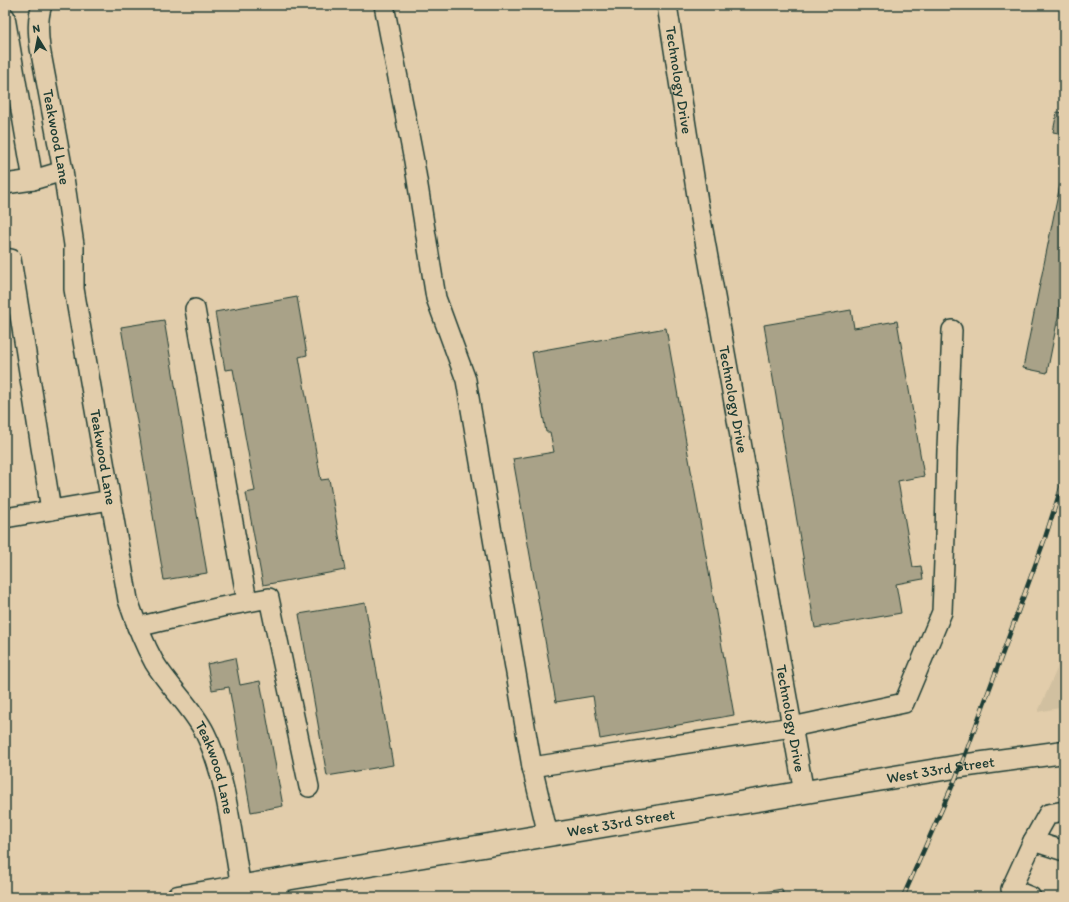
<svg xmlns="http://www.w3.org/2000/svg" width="1069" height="902" viewBox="0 0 1069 902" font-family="Itim,sans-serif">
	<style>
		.built { fill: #d1c0a0 }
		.building { fill: #a9a288; stroke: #1f3d34 }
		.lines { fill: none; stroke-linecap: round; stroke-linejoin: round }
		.minor-casing { stroke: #1f3d34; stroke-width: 22 }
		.major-casing { stroke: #1f3d34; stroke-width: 25 }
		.minor { stroke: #e2cdab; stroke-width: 19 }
		.major { stroke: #e2cdab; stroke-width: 22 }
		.rail-casing { stroke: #1f3d34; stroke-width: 4.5 }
		.rail { stroke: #e2cdab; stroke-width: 3; stroke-dasharray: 9; stroke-linecap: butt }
		.labels { text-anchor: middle; stroke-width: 3; stroke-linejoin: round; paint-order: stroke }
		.street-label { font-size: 15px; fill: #1f3d34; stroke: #e2cdab }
	</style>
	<rect width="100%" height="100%" fill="#e2cdab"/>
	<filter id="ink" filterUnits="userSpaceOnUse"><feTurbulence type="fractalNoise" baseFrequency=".025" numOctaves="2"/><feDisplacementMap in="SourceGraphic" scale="8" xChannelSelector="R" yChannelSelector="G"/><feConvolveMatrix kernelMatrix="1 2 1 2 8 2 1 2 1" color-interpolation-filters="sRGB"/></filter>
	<g filter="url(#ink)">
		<polygon class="built" points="1064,653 1064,707 1038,712"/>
		<g class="building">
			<polygon points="1057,112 1064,113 1064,134 1053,132"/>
			<polygon points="1064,165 1064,287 1047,373 1023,368"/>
			<polygon points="297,297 307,355 299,357 321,480 329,479 345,570 263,585 246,493 255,491 233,369 225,370 215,312"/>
			<polygon points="851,310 854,328 897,321 924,476 898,481 913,567 921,566 923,579 896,584 901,613 815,628 764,325"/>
			<polygon points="164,320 207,573 164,580 121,327"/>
			<polygon points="666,328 734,715 600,739 593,696 556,702 513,459 554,452 550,432 546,432 532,352"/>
			<polygon points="365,603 393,765 327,776 299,614"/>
			<polygon points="235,658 240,685 260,681 283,806 251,812 229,687 212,690 207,664"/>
			<polygon points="782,889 784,897 735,897"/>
		</g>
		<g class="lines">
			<defs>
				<g id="minor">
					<path id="s1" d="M42,5C37,19 38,33 40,48L63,171L74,245V289L128,600C135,621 143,642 154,662C169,687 192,707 205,733C227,777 232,838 241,887"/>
					<polyline points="384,5 414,161 436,298 466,380 532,767 548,835"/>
					<path id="s2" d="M667,5L698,202L804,793"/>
					<polyline points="5,17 33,180"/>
					<polyline points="5,184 33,180 63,171"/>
					<polyline points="5,258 11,259 51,510"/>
					<polyline points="195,309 247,601"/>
					<polyline points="5,518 110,500"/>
					<polyline points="137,627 221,607 269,598 309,787"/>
					<polyline points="532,767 792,727 904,703 942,612 945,536 947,448 952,330"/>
					<polyline points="1064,811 1048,814 1033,841 1064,851"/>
					<polyline points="276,881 279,897"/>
					<polyline points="1031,897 1011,889 1033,841"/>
				</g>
				<g id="major">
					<path id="s3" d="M178,897L961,766L1064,752"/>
				</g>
			</defs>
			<use href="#minor" class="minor-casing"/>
			<use href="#major" class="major-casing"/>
			<use href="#minor" class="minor"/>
			<use href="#major" class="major"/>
			<defs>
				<polyline id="rail" points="903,897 961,766 1044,541 1064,479"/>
			</defs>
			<use href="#rail" class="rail-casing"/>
			<use href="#rail" class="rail"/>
		</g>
	</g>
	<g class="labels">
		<g class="street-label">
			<text dy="5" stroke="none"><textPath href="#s2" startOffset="76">Technology Drive</textPath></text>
			<text dy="5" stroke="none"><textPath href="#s1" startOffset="134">Teakwood Lane</textPath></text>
			<text dy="5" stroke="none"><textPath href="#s2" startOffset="400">Technology Drive</textPath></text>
			<text dy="5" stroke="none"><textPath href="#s1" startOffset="458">Teakwood Lane</textPath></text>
			<text dy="5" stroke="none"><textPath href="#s2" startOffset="724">Technology Drive</textPath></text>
			<text dy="5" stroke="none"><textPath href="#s1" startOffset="794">Teakwood Lane</textPath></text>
			<text dy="5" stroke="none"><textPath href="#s3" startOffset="773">West 33rd Street</textPath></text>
			<text dy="5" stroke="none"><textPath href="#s3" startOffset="449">West 33rd Street</textPath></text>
		</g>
	</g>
	<rect width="1069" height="902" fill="none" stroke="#e2cdab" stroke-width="20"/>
	<rect x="10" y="10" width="1049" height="882" fill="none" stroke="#1f3d34" stroke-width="1.5" filter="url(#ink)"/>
	<g transform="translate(38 38) rotate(350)" stroke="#e2cdab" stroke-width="3" paint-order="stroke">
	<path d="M0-3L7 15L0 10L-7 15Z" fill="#1f3d34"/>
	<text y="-6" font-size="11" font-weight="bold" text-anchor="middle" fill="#1f3d34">N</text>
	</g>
</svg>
